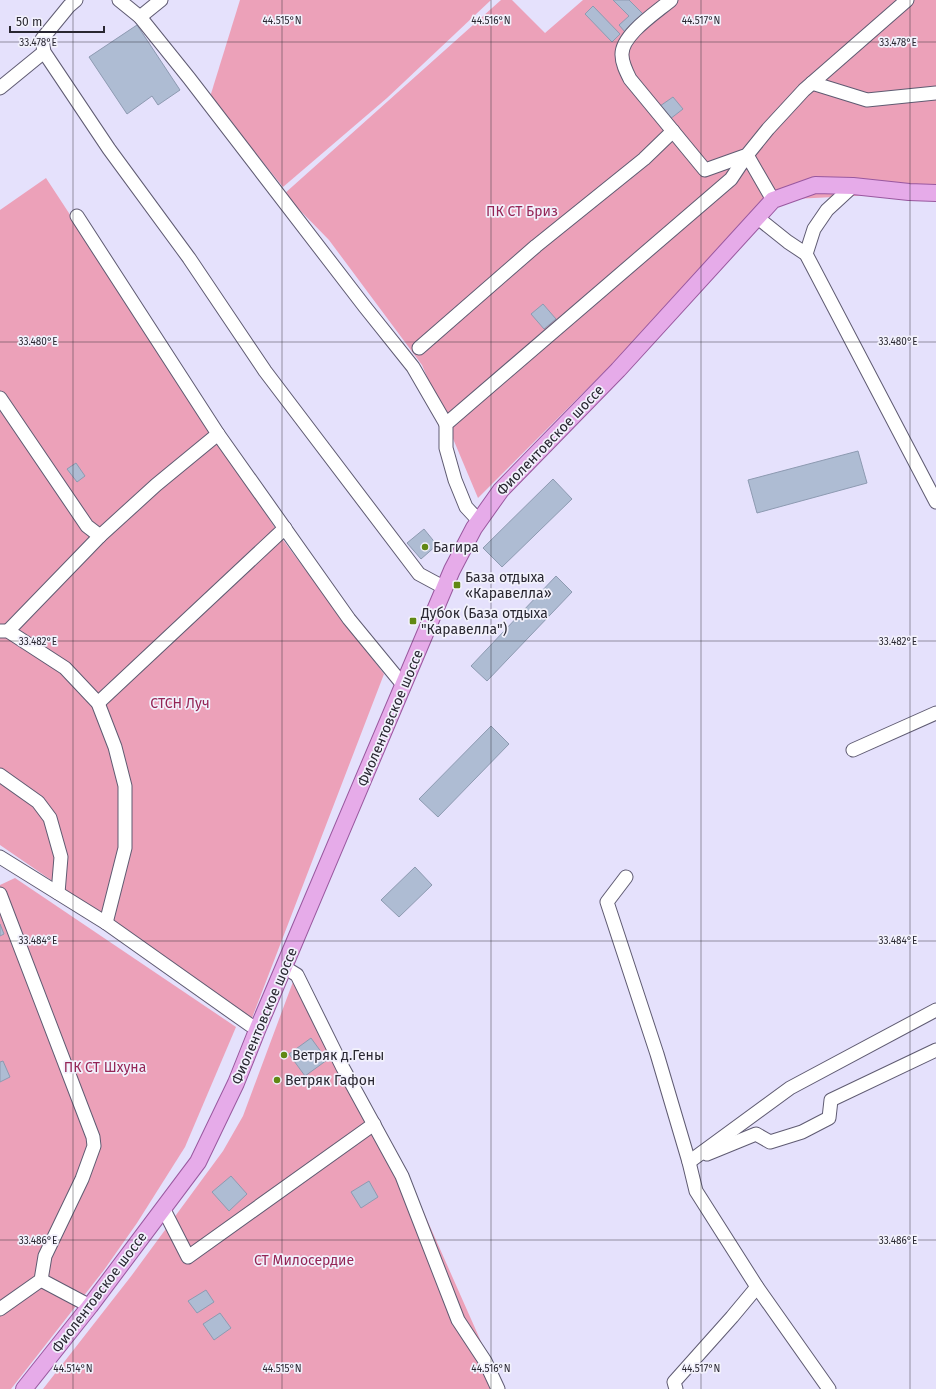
<svg xmlns="http://www.w3.org/2000/svg" width="936" height="1389" viewBox="0 0 936 1389" font-family="'Fira Sans',sans-serif">
	<style>
		.green { fill: #eca1b9 }
		.building { fill: #aebcd3; stroke: #8d9ab1 }
		.lines { fill: none; stroke-linecap: round; stroke-linejoin: round }
		.minor-casing { stroke: #5f5b72; stroke-width: 15 }
		.major-casing { stroke: #99589f; stroke-width: 18 }
		.minor { stroke: #fff; stroke-width: 13 }
		.major { stroke: #e6abe9; stroke-width: 16 }
		.ticks { fill: none; stroke: #292731; stroke-width: 1; stroke-opacity: 0.45 }
		.poi-dot { fill: #608814; stroke: #f2f1fc; stroke-width: 1.5 }
		.labels { text-anchor: middle; stroke-width: 3.5; stroke-linejoin: round; paint-order: stroke }
		.park-label { font-size: 14px; fill: #942556; stroke: #f2f1fc }
		.street-label { font-size: 14px; fill: #292731; stroke: #f2f1fc }
		.poi-label { font-size: 14px; fill: #292731; stroke: #f2f1fc; text-anchor: start }
		.ticks-label { font-size: 10px; text-anchor: middle; fill: #292731; stroke: #f2f1fc; stroke-width: 3.5; stroke-linejoin: round; paint-order: stroke }
	</style>
	<rect width="100%" height="100%" fill="#e5e1fc"/>
	<g class="green">
		<polygon points="240,0 491,0 387,98 283,187 210,97"/>
		<polygon points="501,0 512,0 545,33 583,0 936,0 936,192 773,200 758,218 478,498 422,365 329,240 284,194"/>
		<polygon points="46,178 283,540 384,674 252,1018 0,845 0,210"/>
		<polygon points="15,878 236,1027 185,1147 137,1223 104,1270 11,1389 0,1389 0,885"/>
		<polygon points="297,971 409,1179 502,1389 43,1389 132,1275 223,1151 243,1116"/>
	</g>
	<g class="building">
		<polygon points="613,0 629,0 643,14 625,32 619,25 629,16"/>
		<polygon points="593,6 620,34 612,42 585,14"/>
		<polygon points="137,25 180,90 158,105 152,96 127,114 89,57"/>
		<polygon points="673,97 683,109 670,119 660,106"/>
		<polygon points="543,304 556,319 544,329 531,314"/>
		<polygon points="858,451 867,483 757,513 748,480"/>
		<polygon points="76,463 85,476 77,482 67,469"/>
		<polygon points="553,479 572,499 502,567 483,548"/>
		<polygon points="424,529 437,545 421,559 407,543"/>
		<polygon points="556,576 572,592 487,681 471,666"/>
		<polygon points="491,726 509,744 438,817 419,799"/>
		<polygon points="415,867 432,885 399,917 381,900"/>
		<polygon points="0,924 4,934 0,936"/>
		<polygon points="311,1038 327,1060 305,1076 289,1054"/>
		<polygon points="3,1061 10,1077 0,1082 0,1062"/>
		<polygon points="231,1176 247,1194 229,1211 212,1192"/>
		<polygon points="369,1181 378,1197 361,1208 351,1192"/>
		<polygon points="206,1290 214,1302 197,1313 188,1301"/>
		<polygon points="220,1313 231,1328 214,1340 203,1324"/>
	</g>
	<g class="lines">
		<defs>
			<g id="minor">
				<polyline points="76,0 69,6 42,39 44,52 109,149 189,258 265,371 419,574 445,588"/>
				<polyline points="119,0 140,17 189,78 365,307 413,367 446,424"/>
				<path d="M671,0C657,12 621,35 622,55C622,63 626,71 630,79L705,170L747,155L768,129L804,90L907,0"/>
				<polyline points="140,17 161,0"/>
				<polyline points="812,83 867,100 936,93"/>
				<polyline points="0,88 44,52"/>
				<polyline points="77,216 218,434 349,619 404,686"/>
				<polyline points="758,218 788,242 806,254 936,502"/>
				<polyline points="806,254 814,229 827,210 853,186"/>
				<polyline points="419,348 536,246 644,159 673,131"/>
				<polyline points="0,398 87,526 100,536"/>
				<polyline points="479,521 466,507 455,480 446,448 446,424 731,179 747,155 773,200"/>
				<polyline points="0,631 8,631 65,668 98,703 115,747 125,786 125,848 106,923"/>
				<polyline points="8,631 100,536 156,485 218,434"/>
				<polyline points="98,703 285,528"/>
				<polyline points="853,750 936,713"/>
				<polyline points="0,775 38,802 50,818 61,857 58,893"/>
				<polyline points="0,857 106,923 250,1025 258,1028"/>
				<polyline points="626,877 607,902 657,1054 689,1162 696,1191 757,1287 829,1389"/>
				<polyline points="0,894 93,1137 94,1146 82,1179 45,1256 41,1280 0,1309"/>
				<polyline points="284,967 297,975 343,1068 402,1176 458,1320 485,1361 498,1389"/>
				<polyline points="707,1154 756,1134 770,1142 802,1132 829,1118 831,1100 936,1050"/>
				<polyline points="689,1162 790,1088 936,1010"/>
				<polyline points="163,1208 188,1257 374,1124"/>
				<polyline points="41,1280 90,1306"/>
				<polyline points="676,1389 674,1382 732,1317 757,1287"/>
			</g>
			<polyline id="major" points="24,1389 90,1306 198,1162 236,1083 258,1028 452,570 474,528 501,490 618,370 773,200 815,185 853,186 909,192 936,193"/>
		</defs>
		<use href="#minor" class="minor-casing"/>
		<use href="#major" class="major-casing"/>
		<use href="#minor" class="minor"/>
		<use href="#major" class="major"/>
	</g>
	<path class="ticks" d="M73,0V1389M282,0V1389M491,0V1389M701,0V1389M910,0V1389M0,42H936M0,342H936M0,641H936M0,941H936M0,1240H936"/>
	<g class="poi-dot">
		<circle cx="425" cy="547" r="4"/>
		<rect x="453" y="581" width="8" height="8" rx="2"/>
		<rect x="409" y="617" width="8" height="8" rx="2"/>
		<circle cx="284" cy="1055" r="4"/>
		<circle cx="277" cy="1080" r="4"/>
	</g>
	<g class="labels">
		<g class="park-label">
			<text x="522" y="216">ПК СТ Бриз</text>
			<text x="180" y="708">СТСН Луч</text>
			<text x="105" y="1072">ПК СТ Шхуна</text>
			<text x="304" y="1265">СТ Милосердие</text>
		</g>
		<g class="street-label">
			<text transform="translate(550 440) rotate(-46)" y="5">Фиолентовское шоссе</text>
			<text transform="translate(390 718) rotate(-67)" y="5">Фиолентовское шоссе</text>
			<text transform="translate(264 1016) rotate(-67)" y="5">Фиолентовское шоссе</text>
			<text transform="translate(99 1292) rotate(-53)" y="5">Фиолентовское шоссе</text>
		</g>
		<g class="poi-label">
			<text x="433" y="552">Багира</text>
			<text x="465" y="582">База отдыха<tspan x="465" dy="16">«Каравелла»</tspan></text>
			<text x="421" y="618">Дубок (База отдыха<tspan x="421" dy="16">"Каравелла")</tspan></text>
			<text x="292" y="1060">Ветряк д.Гены</text>
			<text x="285" y="1085">Ветряк Гафон</text>
		</g>
	</g>
	<g class="ticks-label">
		<text x="282" y="24">44.515°N</text>
		<text x="491" y="24">44.516°N</text>
		<text x="701" y="24">44.517°N</text>
		<text x="898" y="46">33.478°E</text>
		<text x="38" y="46">33.478°E</text>
		<text x="898" y="345">33.480°E</text>
		<text x="38" y="345">33.480°E</text>
		<text x="898" y="645">33.482°E</text>
		<text x="38" y="645">33.482°E</text>
		<text x="898" y="944">33.484°E</text>
		<text x="38" y="944">33.484°E</text>
		<text x="38" y="1244">33.486°E</text>
		<text x="898" y="1244">33.486°E</text>
		<text x="73" y="1372">44.514°N</text>
		<text x="282" y="1372">44.515°N</text>
		<text x="491" y="1372">44.516°N</text>
		<text x="701" y="1372">44.517°N</text>
	</g>
	<path d="M10 26v6h94v-6" fill="none" stroke="#292731" stroke-width="2"/>
	<text x="16" y="26" font-size="12" fill="#292731" stroke="#f2f1fc" stroke-width="3" paint-order="stroke">50 m</text>
</svg>
